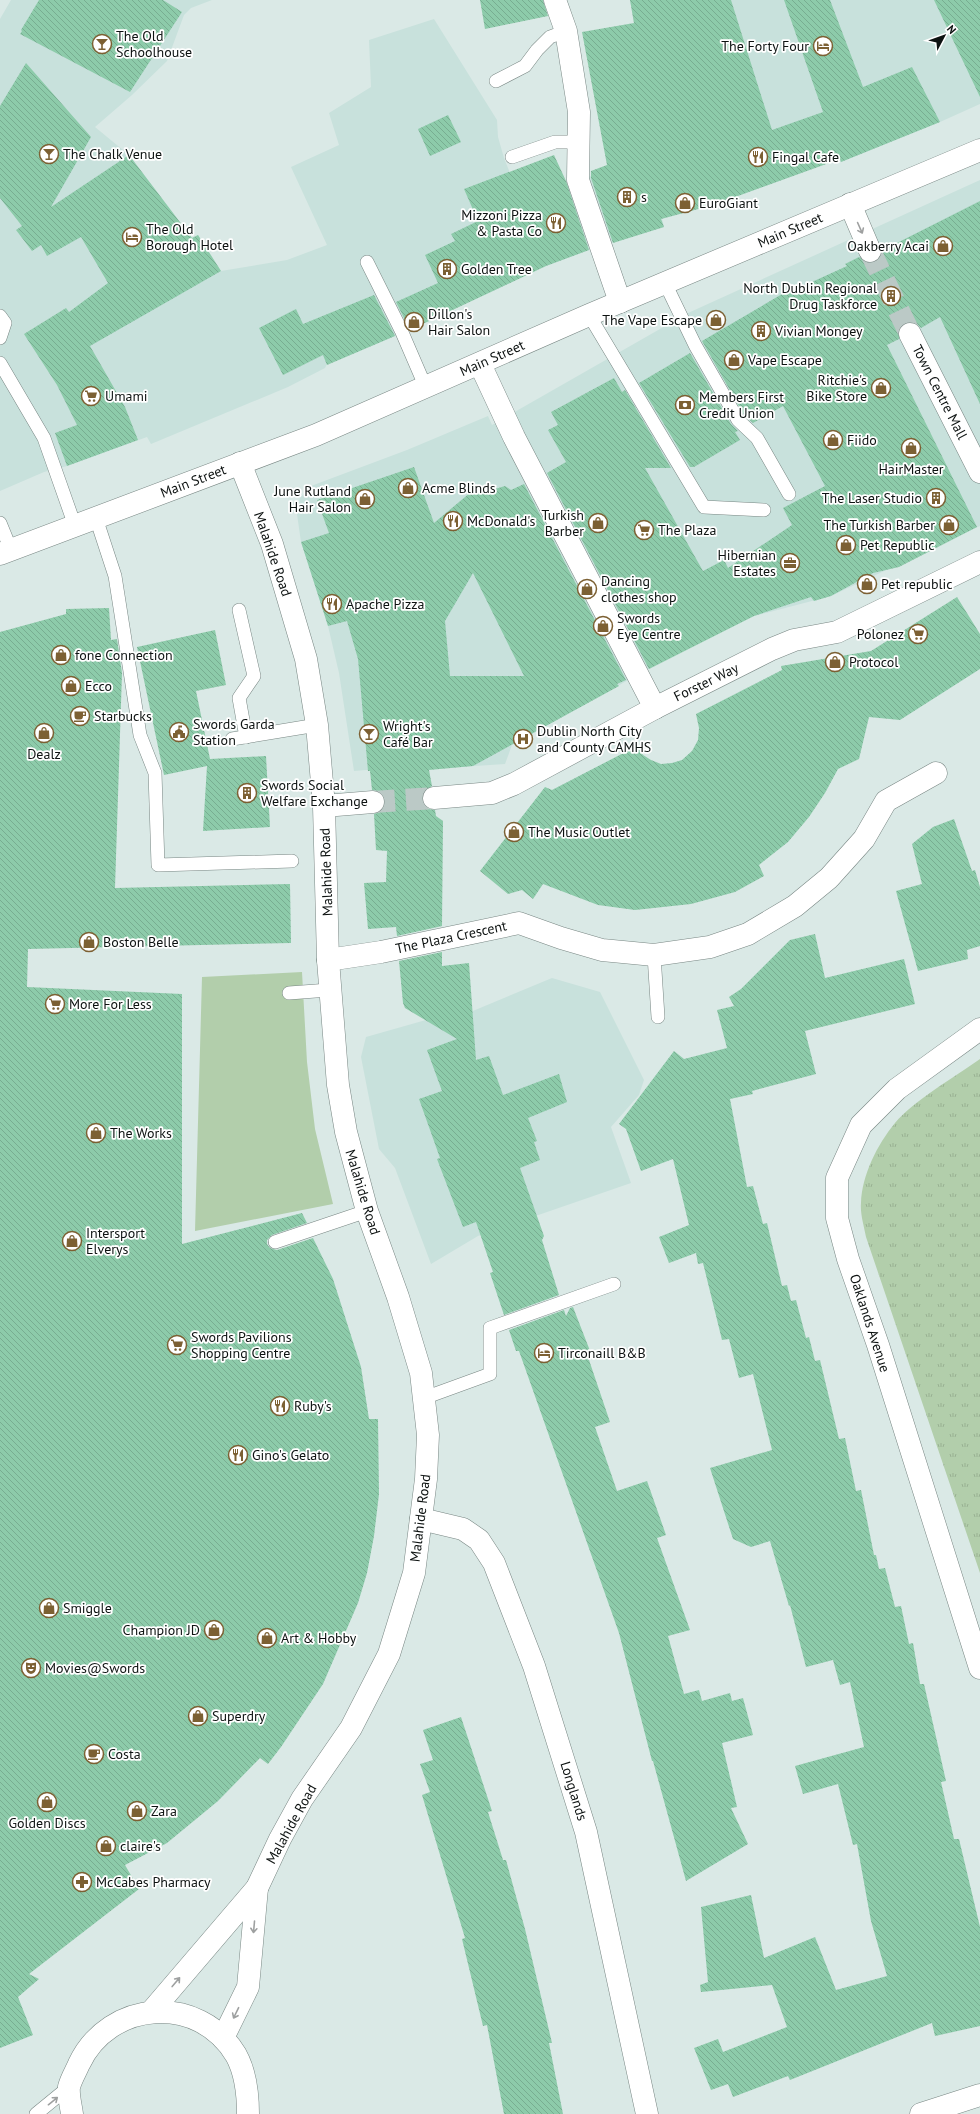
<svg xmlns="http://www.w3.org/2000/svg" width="980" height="2114" viewBox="0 0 980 2114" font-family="'PT Sans',sans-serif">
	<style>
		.built { fill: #c8e1dc }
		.green { fill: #b2ceab }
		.park { fill: url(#park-tufts) }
		.building { fill: url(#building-back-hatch); fill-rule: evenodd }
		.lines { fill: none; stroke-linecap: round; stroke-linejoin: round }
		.street-tunnel { stroke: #bbc9c6; stroke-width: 22; stroke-dasharray: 22 11; stroke-linecap: butt }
		.lane-casing { stroke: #788683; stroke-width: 14 }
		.street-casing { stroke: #788683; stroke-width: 23 }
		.secondary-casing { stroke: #788683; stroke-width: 23 }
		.lane { stroke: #fff; stroke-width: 13 }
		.street { stroke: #fff; stroke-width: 22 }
		.secondary { stroke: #fff; stroke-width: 22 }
		.oneway { stroke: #9ea0a0 }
		.labels { text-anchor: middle; stroke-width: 3.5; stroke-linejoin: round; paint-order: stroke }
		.poi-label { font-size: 14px; fill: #0d1211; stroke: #fff; text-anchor: start }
		.street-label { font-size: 14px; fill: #0d1211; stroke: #fff }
	</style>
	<defs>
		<pattern id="park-tufts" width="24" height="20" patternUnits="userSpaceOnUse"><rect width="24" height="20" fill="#b2ceab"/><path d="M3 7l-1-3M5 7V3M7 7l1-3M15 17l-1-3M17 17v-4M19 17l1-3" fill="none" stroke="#98b092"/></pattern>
		<pattern id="building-back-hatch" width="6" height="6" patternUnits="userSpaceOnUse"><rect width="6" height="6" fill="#8dcbaa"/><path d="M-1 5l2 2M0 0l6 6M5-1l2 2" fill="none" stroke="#78ad91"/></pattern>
	</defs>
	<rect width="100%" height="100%" fill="#dae9e6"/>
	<g class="built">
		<polygon points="11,0 212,0 191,8 184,15 167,61 132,95 95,127 129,155 192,238 198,235 221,271 287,260 327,245 291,167 339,145 329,113 371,87 369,40 434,19 497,120 498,137 504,158 520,198 567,181 578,180 645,159 635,30 630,0 980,0 980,104 940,122 841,162 834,161 713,205 662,219 664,227 600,246 546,266 395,336 327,364 325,368 288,387 151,444 147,437 67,466 44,472 0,491 0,19"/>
		<polygon points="980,180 980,526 831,596 754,616 657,664 512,745 505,764 430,769 429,765 354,771 339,673 328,626 301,542 297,514 300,498 311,486 407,450 488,416 492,425 688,313"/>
		<polygon points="552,978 600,992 644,1080 639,1095 611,1127 631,1183 478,1236 431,1264 395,1168 379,1149 361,1057 366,1037 447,1014 468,1013"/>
	</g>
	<polygon class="green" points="302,972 307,1062 315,1129 333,1204 195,1231 202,977"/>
	<path class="park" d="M980,1059V1573L866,1237C864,1226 860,1214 861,1203C862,1175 877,1145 895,1123C912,1102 956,1076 980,1059Z"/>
	<g class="building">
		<polygon points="39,0 163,0 182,12 130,92 20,34 22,31 21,30"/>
		<polygon points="480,0 543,0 548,16 485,29"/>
		<polygon points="630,0 731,0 772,130 823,112 784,0 830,0 863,87 912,67 940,122 841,162 840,159 713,205 661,219 664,227 613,243 591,178 591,171 607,165 582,32 634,23"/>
		<polygon points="934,0 980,0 980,97"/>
		<polygon points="26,63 91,137 51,207 129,155 192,238 198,235 221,271 90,346 125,407 138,440 67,466 55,433 77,425 57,385 24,334 66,308 69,312 108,283 81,237 47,256 41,245 32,251 16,230 22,226 0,198 0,106"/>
		<polygon points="448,115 461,142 430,156 418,129"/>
		<polygon points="554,155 566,181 589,250 546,266 410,330 396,302 438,283 425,255 455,241 451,234 478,221 464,189"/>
		<polygon points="980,201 980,404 940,317 921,328 917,324 911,322 904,323 899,328 899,339 887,345 977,527 899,567 873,573 831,596 814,601 811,597 754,616 649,669 547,473 566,462 548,430 558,425 551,412 614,378 622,392 625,390 671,468 645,468 703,571 724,560 728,568 792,525 783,508 825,486 783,406 753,423 744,415 702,341 789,290 790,292 847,266 845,264 859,257 868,263 875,262 882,253 881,246 889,242 891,246"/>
		<polygon points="374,295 395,336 327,365 323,355 283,375 259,328 296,309 303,324"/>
		<polygon points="690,353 731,424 738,431 735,432 740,440 694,467 690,467 639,383"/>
		<path d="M414,467L434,523L471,492L479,489H495L505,486L511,490L524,484L626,680L617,684L619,686L473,766L429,770L432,786L423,792L422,799L424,805L429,809L435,810L436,816L443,821L442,926L397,936L396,927L368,929L364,883L386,882L387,851L376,850L374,814L380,812L385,801L383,795L378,791L372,790L370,771H368L358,659L347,621L328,626L301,542L329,533L317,500ZM473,573L524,676H450L445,621Z"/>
		<polygon points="957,597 980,634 980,669 900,720 869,717 859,759 838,769 825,793 809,817 788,842 759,865 764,876 735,892 691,904 635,910 598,905 543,884 533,899 522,890 508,894 480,871 545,787 552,790 637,746 643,755 651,760 661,764 672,763 682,760 692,751 698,740 699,728 696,714 782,670 781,666 871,651"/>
		<polygon points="109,608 111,640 117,639 122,673 115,888 290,884 291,943 28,949 27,987 182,994 182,1244 302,1213 307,1223 272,1235 267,1240 267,1244 270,1248 277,1250 313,1238 333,1279 361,1367 369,1419 378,1419 379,1494 374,1536 367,1573 358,1603 323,1684 281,1747 268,1764 260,1758 218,1801 167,1843 125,1865 139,1889 29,1974 39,1979 18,1997 33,2035 0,2048 0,632 66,614 66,609"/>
		<polygon points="215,630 226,685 196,691 210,759 266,756 270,827 203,831 207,766 164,775 137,647"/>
		<polygon points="954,819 972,871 975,870 980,887 980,946 967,950 968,959 918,971 896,891 922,884 912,844 933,827"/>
		<polygon points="815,934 825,978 904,959 915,1004 805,1031 816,1074 752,1091 753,1094 730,1099 747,1187 753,1186 763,1224 767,1223 782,1286 787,1285 791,1301 796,1300 806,1338 809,1337 815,1361 820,1360 839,1439 845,1438 856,1491 861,1490 874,1555 876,1555 879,1569 885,1568 895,1607 901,1606 909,1644 913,1643 920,1684 924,1684 946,1781 941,1782 954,1839 959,1839 980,1927 980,2026 935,2036 932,2023 790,2080 788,2076 733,2097 728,2084 711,2090 694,2048 718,2039 723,2052 787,2027 772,1985 701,1992 700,1985 708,1982 701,1907 751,1895 764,1958 815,1937 836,1990 887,1976 871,1921 857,1844 853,1845 838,1784 803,1794 795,1766 864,1747 850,1682 840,1685 833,1660 806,1667 790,1605 789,1606 770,1541 751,1547 733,1539 710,1468 772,1450 753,1374 739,1378 729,1339 722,1340 703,1263 698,1264 696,1253 669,1263 659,1237 689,1225 673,1159 641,1171 626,1129 619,1124 674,1051 684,1059 727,1048 717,1010 734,1006 729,997 741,989 790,940"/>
		<polygon points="442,952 442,966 469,963 476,1060 489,1056 503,1095 559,1074 567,1102 528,1118 537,1141 534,1142 540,1160 520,1168 544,1236 542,1240 559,1295 504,1315 490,1273 493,1272 476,1222 463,1227 437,1159 440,1158 419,1099 442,1091 427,1050 457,1039 405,1008 403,1003 399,961"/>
		<polygon points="573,1307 592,1356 588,1357 610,1422 595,1427 617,1491 647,1481 666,1535 657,1538 690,1630 668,1636 684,1694 699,1690 702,1701 730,1693 732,1701 743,1698 753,1735 722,1743 737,1807 731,1808 748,1844 686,1881 653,1761 652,1761 619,1633 519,1351 516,1351 509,1330 564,1310 566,1316 570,1308"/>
		<polygon points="461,1717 492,1811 488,1812 503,1860 506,1860 525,1929 552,2043 549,2043 563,2114 504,2114 487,2025 483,2026 462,1939 465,1938 422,1795 430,1792 420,1764 433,1760 423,1730"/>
	</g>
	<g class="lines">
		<g class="street-tunnel">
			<polyline points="870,251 910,334"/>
			<polyline points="373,802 434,798"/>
		</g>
		<defs>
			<g id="lane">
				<polyline points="496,81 525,66 537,50 550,37 566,31"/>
				<polyline points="512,157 555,142 579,142"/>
				<polyline points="367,262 401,330 426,388"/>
				<polyline points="665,283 695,345 738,420 757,438 789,494"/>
				<polyline points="589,315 704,507 764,510"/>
				<polyline points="0,316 5,323 0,338"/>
				<polyline points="0,363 44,438 75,526"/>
				<polyline points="96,518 115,576 140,735 155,773 158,865 292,861"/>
				<polyline points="0,523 11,550"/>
				<polyline points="239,610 254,676 239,698 246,737"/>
				<polyline points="232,739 317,725"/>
				<polyline points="654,955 658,1017"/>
				<polyline points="289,993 329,990"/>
				<polyline points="275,1242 367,1211"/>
				<polyline points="424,1398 490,1374 490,1328 614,1284"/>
				<polyline points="36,2114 69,2087"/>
			</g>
			<g id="street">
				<polyline points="555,0 566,31 579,112 578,180 620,302"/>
				<polyline points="850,204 870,251"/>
				<polyline points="910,334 980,472"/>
				<polyline points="480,364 514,437 655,708"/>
				<polyline points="434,798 492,793 514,784 655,708 772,649 794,640 837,632 980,562"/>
				<polyline points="324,806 373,802"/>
				<polyline points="328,960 381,952 519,923 561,938 602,950 654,955 710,947 748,934 795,906 829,878 864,839 886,801 936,773"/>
				<polyline points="980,1029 897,1089 861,1125 837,1178 837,1218 848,1259 878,1345 980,1668"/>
				<polyline points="421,1519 463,1529 479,1540 494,1563 534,1666 586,1832 647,2114"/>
				<polyline points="921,2114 980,2095"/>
			</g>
			<g id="secondary">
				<polyline points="0,554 316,435 589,315 980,150"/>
				<polyline points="151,2012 257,1888 280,1839 302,1799 351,1728 389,1654 414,1573 426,1479 428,1435 421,1373 398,1297 367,1211 346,1132 338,1085 328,960 324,806 317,725 306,659 272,544 240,463"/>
				<polyline points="223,2038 248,1987 257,1888"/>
				<path d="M72,2114C71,2106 68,2095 69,2087C71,2079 76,2071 79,2064C109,2000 199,1993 236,2055C246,2073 248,2094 248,2114"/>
			</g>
		</defs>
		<use href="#lane" class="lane-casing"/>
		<use href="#street" class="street-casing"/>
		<use href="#secondary" class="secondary-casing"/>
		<use href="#lane" class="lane"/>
		<use href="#street" class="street"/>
		<use href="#secondary" class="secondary"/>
	</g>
	<defs><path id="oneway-shaft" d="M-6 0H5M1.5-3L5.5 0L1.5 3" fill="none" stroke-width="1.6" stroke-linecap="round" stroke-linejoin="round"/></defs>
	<g class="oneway">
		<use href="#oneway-shaft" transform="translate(860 228) rotate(66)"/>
		<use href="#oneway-shaft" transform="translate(254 1927) rotate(95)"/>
		<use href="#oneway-shaft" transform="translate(176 1982) rotate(-50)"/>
		<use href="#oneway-shaft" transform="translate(236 2013) rotate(116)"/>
		<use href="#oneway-shaft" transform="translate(53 2101) rotate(-39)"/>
	</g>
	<defs>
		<symbol id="bar-ring" viewBox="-11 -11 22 22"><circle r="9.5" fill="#fff" stroke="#7c6033" stroke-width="1.5"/><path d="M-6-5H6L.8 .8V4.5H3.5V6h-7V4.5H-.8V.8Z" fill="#7c6033"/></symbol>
		<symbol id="hotel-ring" viewBox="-11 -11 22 22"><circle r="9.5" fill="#fff" stroke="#7c6033" stroke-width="1.5"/><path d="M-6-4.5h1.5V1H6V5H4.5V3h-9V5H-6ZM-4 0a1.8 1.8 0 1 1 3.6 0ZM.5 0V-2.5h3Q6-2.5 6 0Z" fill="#7c6033"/></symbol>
		<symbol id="restaurant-ring" viewBox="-11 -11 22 22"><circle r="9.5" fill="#fff" stroke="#7c6033" stroke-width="1.5"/><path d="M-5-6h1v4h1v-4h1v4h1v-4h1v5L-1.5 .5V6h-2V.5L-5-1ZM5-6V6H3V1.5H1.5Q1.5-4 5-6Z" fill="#7c6033"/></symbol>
		<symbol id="building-ring" viewBox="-11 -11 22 22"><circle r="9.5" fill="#fff" stroke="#7c6033" stroke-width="1.5"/><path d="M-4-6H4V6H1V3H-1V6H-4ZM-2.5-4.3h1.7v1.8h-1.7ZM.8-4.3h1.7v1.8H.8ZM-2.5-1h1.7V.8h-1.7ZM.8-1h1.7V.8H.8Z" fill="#7c6033"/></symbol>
		<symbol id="shop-ring" viewBox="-11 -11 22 22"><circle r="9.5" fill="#fff" stroke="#7c6033" stroke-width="1.5"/><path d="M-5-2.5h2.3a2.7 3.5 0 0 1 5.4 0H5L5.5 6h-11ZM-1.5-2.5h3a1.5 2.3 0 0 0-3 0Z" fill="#7c6033"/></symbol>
		<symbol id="supermarket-ring" viewBox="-11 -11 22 22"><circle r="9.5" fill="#fff" stroke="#7c6033" stroke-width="1.5"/><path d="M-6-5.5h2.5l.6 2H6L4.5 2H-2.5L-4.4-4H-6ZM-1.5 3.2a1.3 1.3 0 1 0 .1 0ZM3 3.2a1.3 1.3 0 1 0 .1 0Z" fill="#7c6033"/></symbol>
		<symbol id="bank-ring" viewBox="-11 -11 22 22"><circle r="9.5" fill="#fff" stroke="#7c6033" stroke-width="1.5"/><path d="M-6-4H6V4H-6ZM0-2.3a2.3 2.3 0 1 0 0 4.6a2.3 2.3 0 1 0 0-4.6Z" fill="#7c6033"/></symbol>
		<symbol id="office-ring" viewBox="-11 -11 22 22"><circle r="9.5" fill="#fff" stroke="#7c6033" stroke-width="1.5"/><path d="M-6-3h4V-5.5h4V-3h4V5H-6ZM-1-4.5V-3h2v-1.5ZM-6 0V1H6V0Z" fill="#7c6033"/></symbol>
		<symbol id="cafe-ring" viewBox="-11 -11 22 22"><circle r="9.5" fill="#fff" stroke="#7c6033" stroke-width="1.5"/><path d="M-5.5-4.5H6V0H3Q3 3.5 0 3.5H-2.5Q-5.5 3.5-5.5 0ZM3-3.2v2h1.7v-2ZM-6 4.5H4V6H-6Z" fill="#7c6033"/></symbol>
		<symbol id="civic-ring" viewBox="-11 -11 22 22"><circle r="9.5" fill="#fff" stroke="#7c6033" stroke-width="1.5"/><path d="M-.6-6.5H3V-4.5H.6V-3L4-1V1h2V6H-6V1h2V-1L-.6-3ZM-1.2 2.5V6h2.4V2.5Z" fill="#7c6033"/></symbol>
		<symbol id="hospital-ring" viewBox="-11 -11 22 22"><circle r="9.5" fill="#fff" stroke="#7c6033" stroke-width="1.5"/><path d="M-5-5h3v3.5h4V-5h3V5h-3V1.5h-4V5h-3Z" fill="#7c6033"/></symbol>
		<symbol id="theatre-ring" viewBox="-11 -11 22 22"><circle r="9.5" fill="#fff" stroke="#7c6033" stroke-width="1.5"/><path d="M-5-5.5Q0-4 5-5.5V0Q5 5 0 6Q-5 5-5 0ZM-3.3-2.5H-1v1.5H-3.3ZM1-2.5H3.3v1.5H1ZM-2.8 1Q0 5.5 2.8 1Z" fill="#7c6033"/></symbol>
		<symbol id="pharmacy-ring" viewBox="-11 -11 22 22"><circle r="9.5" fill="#fff" stroke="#7c6033" stroke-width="1.5"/><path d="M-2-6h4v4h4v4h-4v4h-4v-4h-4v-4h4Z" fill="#7c6033"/></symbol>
	</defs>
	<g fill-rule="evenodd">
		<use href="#bar-ring" x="91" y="33" width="22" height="22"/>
		<use href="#hotel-ring" x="812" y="35" width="22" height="22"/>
		<use href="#bar-ring" x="38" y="143" width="22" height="22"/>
		<use href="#restaurant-ring" x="747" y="146" width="22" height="22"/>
		<use href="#building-ring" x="616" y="186" width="22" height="22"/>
		<use href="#shop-ring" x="674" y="192" width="22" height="22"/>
		<use href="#restaurant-ring" x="545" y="212" width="22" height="22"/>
		<use href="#hotel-ring" x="121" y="226" width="22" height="22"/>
		<use href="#shop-ring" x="932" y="235" width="22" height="22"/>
		<use href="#building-ring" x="436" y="258" width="22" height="22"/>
		<use href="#building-ring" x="880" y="285" width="22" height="22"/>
		<use href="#shop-ring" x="705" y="309" width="22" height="22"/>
		<use href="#shop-ring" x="403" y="311" width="22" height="22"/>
		<use href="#building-ring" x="750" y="320" width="22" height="22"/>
		<use href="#shop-ring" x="723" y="349" width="22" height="22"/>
		<use href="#shop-ring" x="870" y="377" width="22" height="22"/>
		<use href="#supermarket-ring" x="80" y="385" width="22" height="22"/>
		<use href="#bank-ring" x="674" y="394" width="22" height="22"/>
		<use href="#shop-ring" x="822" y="429" width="22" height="22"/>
		<use href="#shop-ring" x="900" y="437" width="22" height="22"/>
		<use href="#shop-ring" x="397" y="477" width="22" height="22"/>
		<use href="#building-ring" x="925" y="487" width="22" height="22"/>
		<use href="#shop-ring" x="354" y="488" width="22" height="22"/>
		<use href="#restaurant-ring" x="442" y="510" width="22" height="22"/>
		<use href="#shop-ring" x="587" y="512" width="22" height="22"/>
		<use href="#shop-ring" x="938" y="514" width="22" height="22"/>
		<use href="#supermarket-ring" x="633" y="519" width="22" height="22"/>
		<use href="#shop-ring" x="835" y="534" width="22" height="22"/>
		<use href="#office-ring" x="779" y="552" width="22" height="22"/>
		<use href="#shop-ring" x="856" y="573" width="22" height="22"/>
		<use href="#shop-ring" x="576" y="578" width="22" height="22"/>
		<use href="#restaurant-ring" x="321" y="593" width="22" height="22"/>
		<use href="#shop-ring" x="592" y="615" width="22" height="22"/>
		<use href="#supermarket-ring" x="907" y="623" width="22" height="22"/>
		<use href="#shop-ring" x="50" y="644" width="22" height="22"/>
		<use href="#shop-ring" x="824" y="651" width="22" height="22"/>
		<use href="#shop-ring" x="60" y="675" width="22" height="22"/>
		<use href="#cafe-ring" x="69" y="705" width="22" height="22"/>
		<use href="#civic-ring" x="168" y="721" width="22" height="22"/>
		<use href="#shop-ring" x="33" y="722" width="22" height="22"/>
		<use href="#bar-ring" x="358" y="723" width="22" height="22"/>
		<use href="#hospital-ring" x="512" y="728" width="22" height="22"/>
		<use href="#building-ring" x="236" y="782" width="22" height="22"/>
		<use href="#shop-ring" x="503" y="821" width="22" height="22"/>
		<use href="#shop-ring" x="78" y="931" width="22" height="22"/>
		<use href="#supermarket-ring" x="44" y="993" width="22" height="22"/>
		<use href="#shop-ring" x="85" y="1122" width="22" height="22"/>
		<use href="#shop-ring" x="61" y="1230" width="22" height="22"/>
		<use href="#supermarket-ring" x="166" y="1334" width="22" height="22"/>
		<use href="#hotel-ring" x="533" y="1342" width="22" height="22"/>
		<use href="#restaurant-ring" x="269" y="1395" width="22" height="22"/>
		<use href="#restaurant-ring" x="227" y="1444" width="22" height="22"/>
		<use href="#shop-ring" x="38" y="1597" width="22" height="22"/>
		<use href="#shop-ring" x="203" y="1619" width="22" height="22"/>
		<use href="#shop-ring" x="256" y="1627" width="22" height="22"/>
		<use href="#theatre-ring" x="20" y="1657" width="22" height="22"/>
		<use href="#shop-ring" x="187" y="1705" width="22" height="22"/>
		<use href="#cafe-ring" x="83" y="1743" width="22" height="22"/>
		<use href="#shop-ring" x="36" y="1791" width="22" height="22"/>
		<use href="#shop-ring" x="126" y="1800" width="22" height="22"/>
		<use href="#shop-ring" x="95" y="1835" width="22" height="22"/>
		<use href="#pharmacy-ring" x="71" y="1871" width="22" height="22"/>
	</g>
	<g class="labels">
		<g class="poi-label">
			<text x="116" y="41">The Old<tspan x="116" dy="16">Schoolhouse</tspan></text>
			<text x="809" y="51" text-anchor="end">The Forty Four</text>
			<text x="63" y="159">The Chalk Venue</text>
			<text x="772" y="162">Fingal Cafe</text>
			<text x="641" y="202">s</text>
			<text x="699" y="208">EuroGiant</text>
			<text x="542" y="220" text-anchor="end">Mizzoni Pizza<tspan x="542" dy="16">&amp; Pasta Co</tspan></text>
			<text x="146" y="234">The Old<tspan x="146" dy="16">Borough Hotel</tspan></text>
			<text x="929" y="251" text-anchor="end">Oakberry Acai</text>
			<text x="461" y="274">Golden Tree</text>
			<text x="877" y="293" text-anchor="end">North Dublin Regional<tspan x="877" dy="16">Drug Taskforce</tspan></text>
			<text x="428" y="319">Dillon's<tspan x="428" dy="16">Hair Salon</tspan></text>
			<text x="702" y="325" text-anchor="end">The Vape Escape</text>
			<text x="775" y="336">Vivian Mongey</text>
			<text x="748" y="365">Vape Escape</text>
			<text x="867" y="385" text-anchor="end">Ritchie's<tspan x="867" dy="16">Bike Store</tspan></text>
			<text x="105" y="401">Umami</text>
			<text x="699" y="402">Members First<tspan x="699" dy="16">Credit Union</tspan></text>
			<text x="847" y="445">Fiido</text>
			<text x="911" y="474" text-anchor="middle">HairMaster</text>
			<text x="422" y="493">Acme Blinds</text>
			<text x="351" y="496" text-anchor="end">June Rutland<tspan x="351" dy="16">Hair Salon</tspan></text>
			<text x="922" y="503" text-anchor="end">The Laser Studio</text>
			<text x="584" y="520" text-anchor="end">Turkish<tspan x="584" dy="16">Barber</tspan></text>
			<text x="467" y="526">McDonald's</text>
			<text x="935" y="530" text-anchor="end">The Turkish Barber</text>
			<text x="658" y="535">The Plaza</text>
			<text x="860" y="550">Pet Republic</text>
			<text x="776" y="560" text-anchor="end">Hibernian<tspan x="776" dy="16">Estates</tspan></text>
			<text x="601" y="586">Dancing<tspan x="601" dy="16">clothes shop</tspan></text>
			<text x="881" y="589">Pet republic</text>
			<text x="346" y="609">Apache Pizza</text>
			<text x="617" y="623">Swords<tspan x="617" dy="16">Eye Centre</tspan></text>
			<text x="904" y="639" text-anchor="end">Polonez</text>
			<text x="75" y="660">fone Connection</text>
			<text x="849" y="667">Protocol</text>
			<text x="85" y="691">Ecco</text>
			<text x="94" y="721">Starbucks</text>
			<text x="193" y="729">Swords Garda<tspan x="193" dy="16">Station</tspan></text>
			<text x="383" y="731">Wright's<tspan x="383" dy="16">Café Bar</tspan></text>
			<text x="537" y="736">Dublin North City<tspan x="537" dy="16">and County CAMHS</tspan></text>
			<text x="44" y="759" text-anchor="middle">Dealz</text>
			<text x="261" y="790">Swords Social<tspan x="261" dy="16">Welfare Exchange</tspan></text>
			<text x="528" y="837">The Music Outlet</text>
			<text x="103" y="947">Boston Belle</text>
			<text x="69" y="1009">More For Less</text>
			<text x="110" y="1138">The Works</text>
			<text x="86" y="1238">Intersport<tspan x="86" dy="16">Elverys</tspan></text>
			<text x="191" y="1342">Swords Pavilions<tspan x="191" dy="16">Shopping Centre</tspan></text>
			<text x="558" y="1358">Tirconaill B&amp;B</text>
			<text x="294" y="1411">Ruby's</text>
			<text x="252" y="1460">Gino's Gelato</text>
			<text x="63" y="1613">Smiggle</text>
			<text x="200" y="1635" text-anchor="end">Champion JD</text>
			<text x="281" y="1643">Art &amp; Hobby</text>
			<text x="45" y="1673">Movies@Swords</text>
			<text x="212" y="1721">Superdry</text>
			<text x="108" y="1759">Costa</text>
			<text x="151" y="1816">Zara</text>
			<text x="47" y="1828" text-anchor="middle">Golden Discs</text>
			<text x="120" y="1851">claire's</text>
			<text x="96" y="1887">McCabes Pharmacy</text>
		</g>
		<g class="street-label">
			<text transform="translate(790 230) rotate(-23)" y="5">Main Street</text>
			<text transform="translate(492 358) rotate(-24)" y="5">Main Street</text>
			<text transform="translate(940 392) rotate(63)" y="5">Town Centre Mall</text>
			<text transform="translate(193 481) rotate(-21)" y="5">Main Street</text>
			<text transform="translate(273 554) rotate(71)" y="5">Malahide Road</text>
			<text transform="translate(706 682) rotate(-26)" y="5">Forster Way</text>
			<text transform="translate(326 872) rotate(-92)" y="5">Malahide Road</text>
			<text transform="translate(451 937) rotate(-12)" y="5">The Plaza Crescent</text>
			<text transform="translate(363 1192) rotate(73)" y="5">Malahide Road</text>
			<text transform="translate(870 1323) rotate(72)" y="5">Oaklands Avenue</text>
			<text transform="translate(420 1518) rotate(-83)" y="5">Malahide Road</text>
			<text transform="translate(574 1791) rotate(73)" y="5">Longlands</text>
			<text transform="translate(291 1824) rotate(-61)" y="5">Malahide Road</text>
		</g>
	</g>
	<g transform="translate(944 36) rotate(49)" stroke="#ffffff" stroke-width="3" paint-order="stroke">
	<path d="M0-3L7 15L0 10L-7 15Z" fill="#0d1211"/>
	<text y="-6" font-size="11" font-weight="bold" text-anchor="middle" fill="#0d1211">N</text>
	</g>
</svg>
